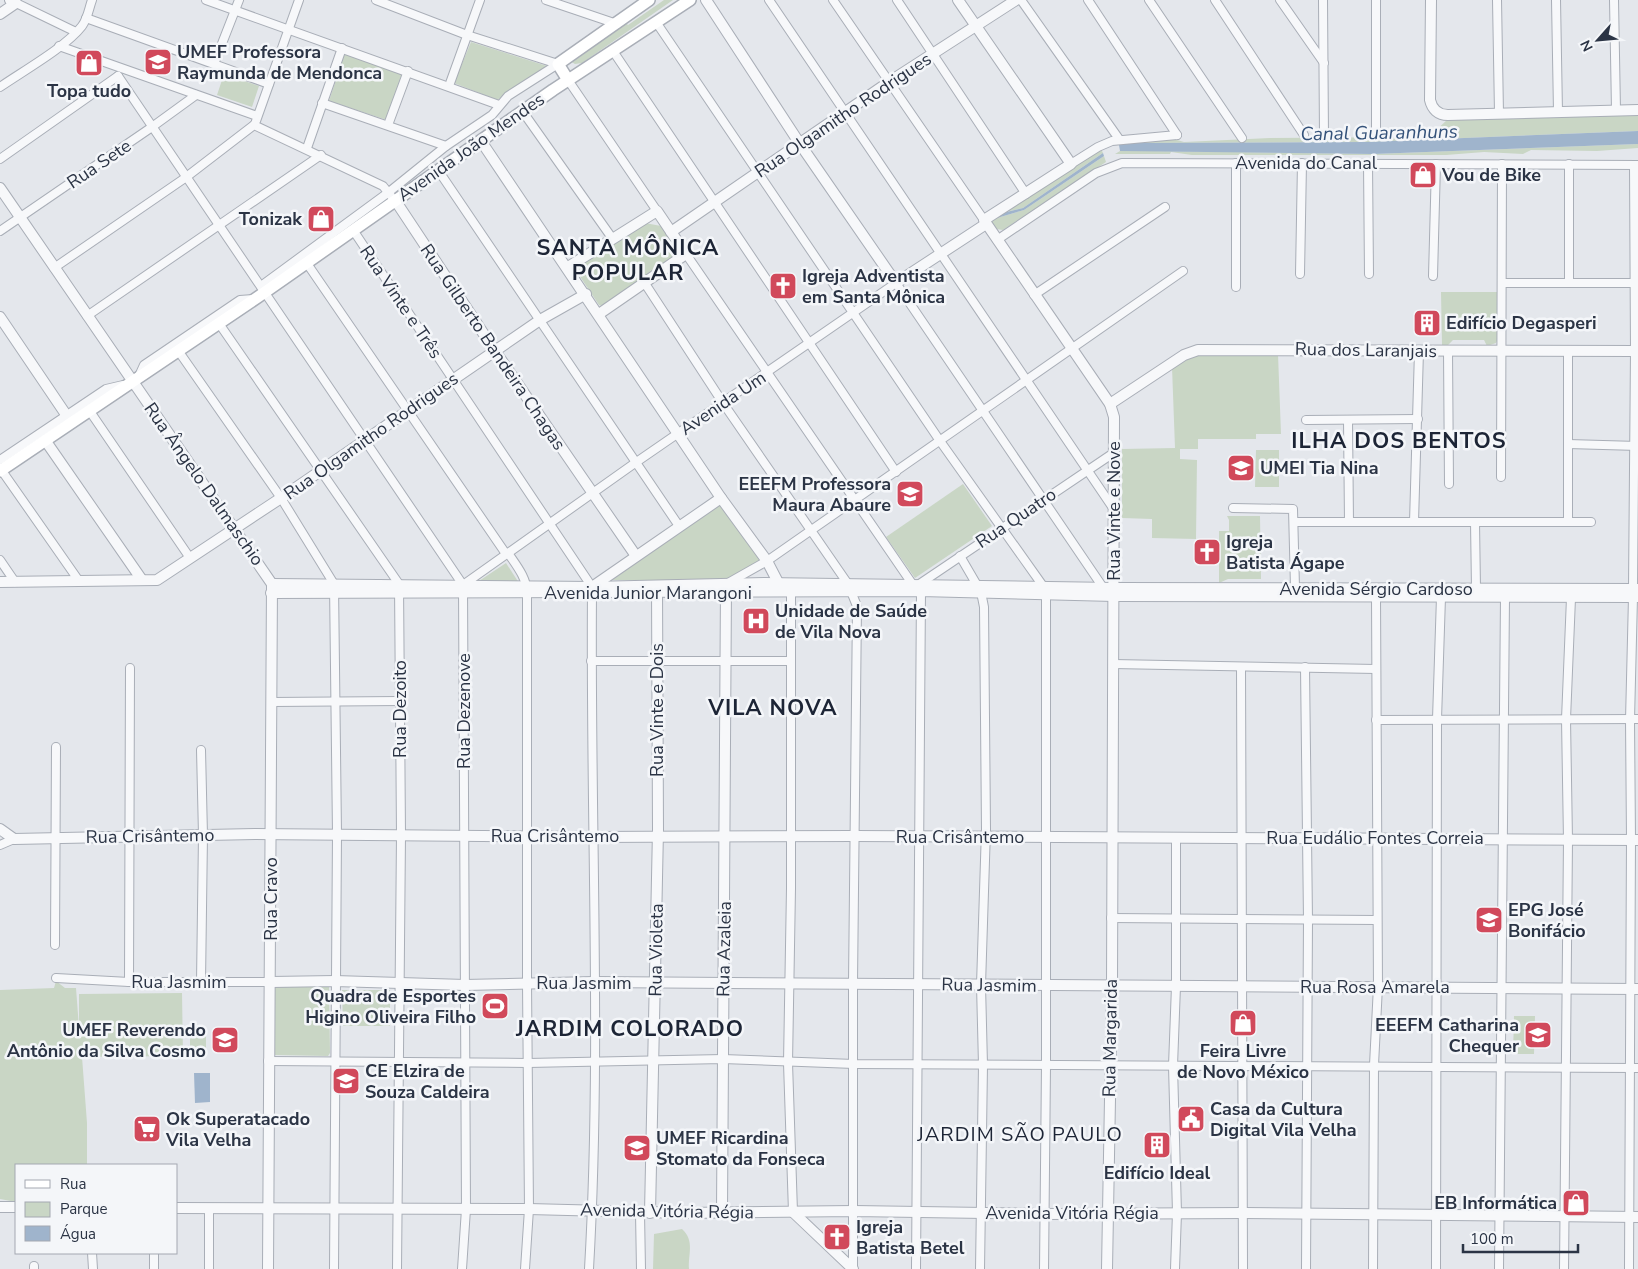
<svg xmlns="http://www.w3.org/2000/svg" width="1638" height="1269" viewBox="0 0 1638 1269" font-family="'Nunito Sans',sans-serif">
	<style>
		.green { fill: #c9d6c5 }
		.water { fill: #9fb4cc }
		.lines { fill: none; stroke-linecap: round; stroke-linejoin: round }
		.minor-casing { stroke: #a9aeb7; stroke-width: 10 }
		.tertiary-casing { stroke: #a9aeb7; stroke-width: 12 }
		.secondary-casing { stroke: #a9aeb7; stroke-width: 14 }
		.minor { stroke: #f7f8fa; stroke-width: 8 }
		.tertiary { stroke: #f7f8fa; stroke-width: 10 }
		.secondary { stroke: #fff; stroke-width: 11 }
		.labels { text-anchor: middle; stroke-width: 5; stroke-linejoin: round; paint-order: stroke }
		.poi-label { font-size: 18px; font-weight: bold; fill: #2b3445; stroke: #f4f6f9; text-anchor: start }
		.street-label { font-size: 18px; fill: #2b3445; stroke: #f4f6f9 }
		.water-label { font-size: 19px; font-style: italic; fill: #34527a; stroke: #f4f6f9 }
		.quarter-label { font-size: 20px; letter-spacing: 1px; fill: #1d2536; stroke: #f4f6f9 }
		.district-label { font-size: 22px; font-weight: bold; letter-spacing: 1px; fill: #1d2536; stroke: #f4f6f9 }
	</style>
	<rect width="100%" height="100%" fill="#e4e7ec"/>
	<g class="green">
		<polygon points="664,0 673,0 582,63 575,64 570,61 575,57 577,59 626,23 628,25"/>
		<polygon points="471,42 547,66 497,100 454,83"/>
		<polygon points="345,53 402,73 387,120 329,101"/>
		<polygon points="224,74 259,86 252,107 217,95"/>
		<polygon points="1638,115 1638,131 1366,142 1125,143 1119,145 1119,143 1170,138 1184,142 1270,138 1424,137 1432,134 1447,120"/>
		<polygon points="1638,144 1638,148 1597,151 1531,150 1523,154 1484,152 1446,155 1192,155 1171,152 1170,154 1115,154 1120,151 1153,151 1373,154"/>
		<polygon points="1101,149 1103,153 1023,208 1002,213"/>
		<polygon points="1104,156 1106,162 1003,230 996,229 992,222 994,215 997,218 1024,210"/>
		<polygon points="645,223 661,226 678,251 676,256 603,306 599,305 577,272 577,266"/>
		<polygon points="1441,292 1498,292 1498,339 1496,343 1487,346 1484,340 1453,340 1448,345 1442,345"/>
		<polygon points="1278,354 1281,434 1256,434 1256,439 1198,439 1198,449 1180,449 1180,459 1197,460 1196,539 1152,538 1152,519 1122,518 1122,449 1175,448 1172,367 1197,355"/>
		<polygon points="1256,450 1279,450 1279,487 1255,487"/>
		<polygon points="963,484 992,526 915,578 886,537"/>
		<polygon points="720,505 724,506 760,558 758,562 727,579 718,581 612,580"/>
		<polygon points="1227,516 1260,516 1261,579 1228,579 1219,583 1219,531 1229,531 1229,520"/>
		<polygon points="506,563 519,583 479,581"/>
		<polygon points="56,981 65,988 76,988 79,1028 79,994 182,993 183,1056 82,1057 87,1123 87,1165 16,1165 16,1202 0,1199 0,990 54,988"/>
		<polygon points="277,986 329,987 330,1053 328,1056 275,1055 274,988"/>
		<polygon points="342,990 390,990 390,1026 343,1026"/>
		<polygon points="1514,1016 1535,1016 1534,1054 1513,1054"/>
		<rect x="190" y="1029" width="16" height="22"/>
		<path d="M682,1229C695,1241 688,1254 689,1269H653L654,1234Z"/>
	</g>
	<g class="water">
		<polygon points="1638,131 1638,144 1373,154 1120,151 1119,145 1124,143 1366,142"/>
		<polygon points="1103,153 1104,156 1024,210 997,218 994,215 1023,208"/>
		<polygon points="194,1073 210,1073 210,1102 195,1103"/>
	</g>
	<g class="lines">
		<defs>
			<g id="minor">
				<polyline points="206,0 499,105"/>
				<polyline points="376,0 467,35 558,64"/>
				<polyline points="546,0 617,24"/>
				<polyline points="769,0 1113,508"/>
				<polyline points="833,0 984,220"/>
				<polyline points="897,0 1026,194"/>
				<polyline points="1021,0 1119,139"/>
				<polyline points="1088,0 1177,135"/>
				<polyline points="1149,0 1242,138"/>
				<polyline points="1215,0 1304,135"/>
				<polyline points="1280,0 1324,63"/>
				<polyline points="1323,0 1324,136"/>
				<polyline points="1376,0 1376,135"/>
				<polyline points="1497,0 1499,113"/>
				<polyline points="1556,0 1558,112"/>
				<polyline points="1614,0 1616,110"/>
				<polyline points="16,3 76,32"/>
				<polyline points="86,18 269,84"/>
				<polyline points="656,22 940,441 1043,586 1046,594 1046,1065 1044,1269"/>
				<polyline points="59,46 257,116"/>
				<polyline points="613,51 896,472"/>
				<polyline points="214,64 239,0"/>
				<polyline points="118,76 463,585 466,1209 462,1269"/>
				<polyline points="568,80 657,211"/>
				<polyline points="449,86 480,0"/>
				<path d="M0,87C23,71 66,47 82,26C88,18 89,8 92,0"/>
				<polyline points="322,103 446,146"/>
				<polyline points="523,112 612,238"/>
				<polyline points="256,121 299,0"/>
				<polyline points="254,125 383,186 391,196"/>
				<polyline points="388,125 408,71"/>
				<polyline points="307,148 342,48"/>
				<polyline points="0,159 118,76"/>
				<polyline points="1368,163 1369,274"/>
				<polyline points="1071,164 1098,147 1112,141 1177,135"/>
				<polyline points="438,170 679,526"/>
				<polyline points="353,230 592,587"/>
				<polyline points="0,231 152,127 196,95"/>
				<polyline points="997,240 1096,173 1122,163 1638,165"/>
				<polyline points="686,254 913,585"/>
				<polyline points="306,262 506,554"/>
				<polyline points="54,268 185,178 254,125"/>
				<polyline points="1300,274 1302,163"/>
				<polyline points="1433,276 1436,164"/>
				<polyline points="644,282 723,403 848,584 857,606 853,984 853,1269"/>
				<polyline points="1502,283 1638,283"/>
				<polyline points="1569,283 1569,164"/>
				<polyline points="261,286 389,192 446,146 492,115 508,96 558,64"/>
				<polyline points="1236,287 1236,163"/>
				<polyline points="1034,295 1165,207"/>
				<polyline points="87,316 321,155"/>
				<polyline points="218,322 399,584 401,835 397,1269"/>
				<polyline points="177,349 281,498 334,584 337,834 334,1269"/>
				<polyline points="1448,351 1449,484"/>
				<polyline points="1568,351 1568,522"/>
				<polyline points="139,376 144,365 240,300 253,299"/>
				<polyline points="89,410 190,558"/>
				<polyline points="1306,420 1418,419"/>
				<polyline points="1348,420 1349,522"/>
				<polyline points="1568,444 1638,446"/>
				<polyline points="0,460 106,389 123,385"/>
				<polyline points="0,468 79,581"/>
				<polyline points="1501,477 1502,164"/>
				<polyline points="1233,508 1293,509 1295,588"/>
				<polyline points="1295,522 1591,522"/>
				<polyline points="1414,522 1419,351"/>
				<polyline points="1475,522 1476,589"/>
				<path d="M508,553C516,565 527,578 527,593V983L529,1209L525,1269"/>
				<polyline points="960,556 981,592 984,607 986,829 981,985 983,1065 980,1269"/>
				<polyline points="0,560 15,582"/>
				<polyline points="728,583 767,561 1183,271"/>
				<polyline points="463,585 635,463 896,283 1102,586"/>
				<polyline points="918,585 1115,452"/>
				<polyline points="791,586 791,888 788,1063 793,1212"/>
				<polyline points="1633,589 1635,351 1634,165"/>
				<polyline points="591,661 790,661"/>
				<polyline points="1113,664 1376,669"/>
				<polyline points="1241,667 1243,1269"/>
				<polyline points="1305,667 1308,920 1306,1269"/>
				<polyline points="272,702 400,701"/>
				<polyline points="1376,720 1638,719"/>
				<polyline points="201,750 203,835 201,982"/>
				<polyline points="0,845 14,839"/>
				<polyline points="1111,918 1377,920"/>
				<polyline points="55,945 56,747"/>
				<polyline points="56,978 129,982 271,982"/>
				<polyline points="129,982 130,668"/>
				<polyline points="268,1061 528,1063 723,1059 854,1064 1638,1068"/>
				<polyline points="209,1208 209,1269"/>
				<polyline points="640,1213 641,1269"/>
				<polyline points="92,1253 93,1269"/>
				<polyline points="154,1253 154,1269"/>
				<polyline points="34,1266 34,1269"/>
				<path d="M589,1269C602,1044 590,819 592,594"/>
				<polyline points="916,1269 921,591"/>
				<polyline points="1175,1269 1177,1213 1173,1066 1176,986 1176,837"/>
				<polyline points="1373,1269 1374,1065 1378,986 1376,597"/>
				<polyline points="1436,1269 1437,719 1441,597"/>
				<polyline points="1499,1269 1505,597"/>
				<polyline points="1564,1269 1568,840 1566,719 1571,598"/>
				<polyline points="1629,1269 1631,839 1630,720 1633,597"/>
			</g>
			<g id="tertiary">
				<polyline points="706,0 800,144 896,283 986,224"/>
				<polyline points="958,0 1071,164 984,220 1110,404 1114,417 1112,985 1107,1269"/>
				<path d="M1431,0L1430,100C1432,109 1438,115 1448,115L1638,110"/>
				<polyline points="0,14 16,3 10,0"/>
				<polyline points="481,141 721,498 767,561 781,588"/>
				<polyline points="0,188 272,584 268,1269"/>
				<polyline points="395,200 495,351 636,556"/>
				<polyline points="671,232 889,82 1016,0"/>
				<polyline points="568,267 657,211 686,254 599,314"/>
				<polyline points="0,317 71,422"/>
				<polyline points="1110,404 1184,355 1198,350 1638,351"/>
				<polyline points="45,440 142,580"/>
				<polyline points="0,582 157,580 281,498 540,320 586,294"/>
				<polyline points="272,584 592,587 765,583 1114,588 1638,589"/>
				<polyline points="592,587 721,498"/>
				<polyline points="271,593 921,591 1114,596 1638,597"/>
				<polyline points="0,829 14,839 255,834 594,837 854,836 1638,840"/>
				<polyline points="271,982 335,981 465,985 594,982 1638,989"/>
				<polyline points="0,1207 16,1207"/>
				<polyline points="176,1208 529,1209 684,1213 854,1211 1044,1214 1244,1213 1638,1217"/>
				<polyline points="722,1212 726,586"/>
				<polyline points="793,1212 853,1269"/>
				<polyline points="650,1213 658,830 657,586"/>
			</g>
			<g id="secondary">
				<polyline points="568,80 558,64 649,0"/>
				<polyline points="0,471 258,297 553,90 690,0"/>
			</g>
		</defs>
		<use href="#minor" class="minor-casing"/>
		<use href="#tertiary" class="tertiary-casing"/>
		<use href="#secondary" class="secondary-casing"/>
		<use href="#minor" class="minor"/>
		<use href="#tertiary" class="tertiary"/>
		<use href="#secondary" class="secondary"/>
	</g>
	<defs>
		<symbol id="school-square" viewBox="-11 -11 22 22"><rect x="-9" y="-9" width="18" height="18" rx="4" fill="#d1495b" stroke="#f4f6f9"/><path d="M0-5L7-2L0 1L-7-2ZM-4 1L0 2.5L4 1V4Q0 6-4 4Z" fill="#fff"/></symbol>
		<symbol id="shop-square" viewBox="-11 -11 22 22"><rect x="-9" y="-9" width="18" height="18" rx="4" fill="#d1495b" stroke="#f4f6f9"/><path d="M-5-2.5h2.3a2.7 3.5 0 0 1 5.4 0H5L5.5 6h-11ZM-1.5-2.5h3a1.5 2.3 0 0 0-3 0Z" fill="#fff"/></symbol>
		<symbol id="church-square" viewBox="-11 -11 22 22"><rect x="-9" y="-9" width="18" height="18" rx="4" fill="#d1495b" stroke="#f4f6f9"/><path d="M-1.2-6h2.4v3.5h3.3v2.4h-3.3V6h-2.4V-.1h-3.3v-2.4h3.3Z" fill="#fff"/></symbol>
		<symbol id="building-square" viewBox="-11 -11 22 22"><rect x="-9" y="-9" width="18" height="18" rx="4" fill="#d1495b" stroke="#f4f6f9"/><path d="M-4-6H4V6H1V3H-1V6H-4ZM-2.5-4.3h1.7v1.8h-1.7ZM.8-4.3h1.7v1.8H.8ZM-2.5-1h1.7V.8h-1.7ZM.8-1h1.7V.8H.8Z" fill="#fff"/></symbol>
		<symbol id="hospital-square" viewBox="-11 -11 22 22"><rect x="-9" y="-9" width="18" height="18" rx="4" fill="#d1495b" stroke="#f4f6f9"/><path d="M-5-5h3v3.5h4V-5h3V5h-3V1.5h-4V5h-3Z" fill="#fff"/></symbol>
		<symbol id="stadium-square" viewBox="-11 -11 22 22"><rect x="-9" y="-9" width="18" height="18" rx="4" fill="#d1495b" stroke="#f4f6f9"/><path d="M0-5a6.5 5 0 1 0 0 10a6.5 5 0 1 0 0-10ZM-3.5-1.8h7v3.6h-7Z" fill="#fff"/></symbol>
		<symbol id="civic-square" viewBox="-11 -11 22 22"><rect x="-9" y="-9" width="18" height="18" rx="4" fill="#d1495b" stroke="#f4f6f9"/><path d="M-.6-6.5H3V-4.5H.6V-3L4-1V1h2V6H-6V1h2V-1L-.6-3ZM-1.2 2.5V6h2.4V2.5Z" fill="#fff"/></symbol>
		<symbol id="supermarket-square" viewBox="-11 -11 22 22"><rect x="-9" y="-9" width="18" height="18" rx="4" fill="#d1495b" stroke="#f4f6f9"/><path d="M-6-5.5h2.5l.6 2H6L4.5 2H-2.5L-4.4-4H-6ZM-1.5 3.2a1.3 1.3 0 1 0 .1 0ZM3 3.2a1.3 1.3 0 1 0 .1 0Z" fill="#fff"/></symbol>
	</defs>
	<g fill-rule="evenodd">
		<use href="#school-square" x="142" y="46" width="32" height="32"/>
		<use href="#shop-square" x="73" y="47" width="32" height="32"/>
		<use href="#shop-square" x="1407" y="159" width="32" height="32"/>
		<use href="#shop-square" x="305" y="203" width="32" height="32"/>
		<use href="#church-square" x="767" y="270" width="32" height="32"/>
		<use href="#building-square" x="1411" y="307" width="32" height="32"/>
		<use href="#school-square" x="1225" y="452" width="32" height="32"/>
		<use href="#school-square" x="894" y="478" width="32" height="32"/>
		<use href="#church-square" x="1191" y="536" width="32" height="32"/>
		<use href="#hospital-square" x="740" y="605" width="32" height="32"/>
		<use href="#school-square" x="1473" y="904" width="32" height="32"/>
		<use href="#stadium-square" x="479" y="990" width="32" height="32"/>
		<use href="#shop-square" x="1227" y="1007" width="32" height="32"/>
		<use href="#school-square" x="1522" y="1019" width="32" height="32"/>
		<use href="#school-square" x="209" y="1024" width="32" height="32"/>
		<use href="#school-square" x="330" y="1065" width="32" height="32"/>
		<use href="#civic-square" x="1175" y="1103" width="32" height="32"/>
		<use href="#supermarket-square" x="131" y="1113" width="32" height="32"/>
		<use href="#building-square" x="1141" y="1129" width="32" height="32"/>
		<use href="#school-square" x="621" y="1132" width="32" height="32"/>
		<use href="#shop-square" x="1560" y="1187" width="32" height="32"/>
		<use href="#church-square" x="821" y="1221" width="32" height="32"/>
	</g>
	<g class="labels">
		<g class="poi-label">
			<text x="177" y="58">UMEF Professora<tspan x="177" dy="21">Raymunda de Mendonca</tspan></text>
			<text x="89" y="97" text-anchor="middle">Topa tudo</text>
			<text x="1442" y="181">Vou de Bike</text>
			<text x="302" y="225" text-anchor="end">Tonizak</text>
			<text x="802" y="282">Igreja Adventista<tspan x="802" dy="21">em Santa Mônica</tspan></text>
			<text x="1446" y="329">Edifício Degasperi</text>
			<text x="1260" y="474">UMEI Tia Nina</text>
			<text x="891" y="490" text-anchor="end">EEEFM Professora<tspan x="891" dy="21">Maura Abaure</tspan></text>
			<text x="1226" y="548">Igreja<tspan x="1226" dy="21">Batista Ágape</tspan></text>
			<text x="775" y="617">Unidade de Saúde<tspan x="775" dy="21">de Vila Nova</tspan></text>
			<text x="1508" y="916">EPG José<tspan x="1508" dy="21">Bonifácio</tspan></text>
			<text x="476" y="1002" text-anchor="end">Quadra de Esportes<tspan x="476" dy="21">Higino Oliveira Filho</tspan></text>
			<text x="1519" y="1031" text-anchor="end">EEEFM Catharina<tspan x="1519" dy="21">Chequer</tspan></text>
			<text x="206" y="1036" text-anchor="end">UMEF Reverendo<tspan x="206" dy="21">Antônio da Silva Cosmo</tspan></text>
			<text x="1243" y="1057" text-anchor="middle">Feira Livre<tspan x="1243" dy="21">de Novo México</tspan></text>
			<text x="365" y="1077">CE Elzira de<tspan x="365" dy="21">Souza Caldeira</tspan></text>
			<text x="1210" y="1115">Casa da Cultura<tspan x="1210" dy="21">Digital Vila Velha</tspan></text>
			<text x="166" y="1125">Ok Superatacado<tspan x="166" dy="21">Vila Velha</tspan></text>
			<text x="656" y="1144">UMEF Ricardina<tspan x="656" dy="21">Stomato da Fonseca</tspan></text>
			<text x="1157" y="1179" text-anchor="middle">Edifício Ideal</text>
			<text x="1557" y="1209" text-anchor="end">EB Informática</text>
			<text x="856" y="1233">Igreja<tspan x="856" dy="21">Batista Betel</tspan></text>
		</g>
		<g class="street-label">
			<text transform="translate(843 115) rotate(-34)" y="6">Rua Olgamitho Rodrigues</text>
			<text transform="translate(471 147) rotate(-35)" y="6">Avenida João Mendes</text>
			<text x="1306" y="169">Avenida do Canal</text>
			<text transform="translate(99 164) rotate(-34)" y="6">Rua Sete</text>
			<text transform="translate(401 302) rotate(56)" y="6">Rua Vinte e Três</text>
			<text transform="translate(493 347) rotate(56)" y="6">Rua Gilberto Bandeira Chagas</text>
			<text transform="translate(1366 350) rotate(1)" y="6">Rua dos Laranjais</text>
			<text transform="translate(723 403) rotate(-34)" y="6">Avenida Um</text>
			<text transform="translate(371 436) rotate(-35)" y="6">Rua Olgamitho Rodrigues</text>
			<text transform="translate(204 484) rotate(55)" y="6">Rua Ângelo Dalmaschio</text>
			<text transform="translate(1114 511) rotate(-90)" y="6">Rua Vinte e Nove</text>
			<text transform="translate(1016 518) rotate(-34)" y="6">Rua Quatro</text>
			<text x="1376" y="595">Avenida Sérgio Cardoso</text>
			<text x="648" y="599">Avenida Junior Marangoni</text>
			<text transform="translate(400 709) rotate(-90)" y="6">Rua Dezoito</text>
			<text transform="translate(657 710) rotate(-90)" y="6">Rua Vinte e Dois</text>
			<text transform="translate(464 711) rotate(-90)" y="6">Rua Dezenove</text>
			<text transform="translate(150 836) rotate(-1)" y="6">Rua Crisântemo</text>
			<text x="555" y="842">Rua Crisântemo</text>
			<text x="960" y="843">Rua Crisântemo</text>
			<text x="1375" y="844">Rua Eudálio Fontes Correia</text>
			<text transform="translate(271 899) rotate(-90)" y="6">Rua Cravo</text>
			<text transform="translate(724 949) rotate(-89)" y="6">Rua Azaleia</text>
			<text transform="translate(656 950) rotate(-89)" y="6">Rua Violeta</text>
			<text x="179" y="988">Rua Jasmim</text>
			<text x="584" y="989">Rua Jasmim</text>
			<text transform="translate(989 985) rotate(1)" y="6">Rua Jasmim</text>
			<text x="1375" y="993">Rua Rosa Amarela</text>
			<text transform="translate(1110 1038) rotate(-89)" y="6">Rua Margarida</text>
			<text transform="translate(667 1211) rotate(1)" y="6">Avenida Vitória Régia</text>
			<text x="1072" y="1219">Avenida Vitória Régia</text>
		</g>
		<g class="water-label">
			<text transform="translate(1379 132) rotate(-1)" y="7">Canal Guaranhuns</text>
		</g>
		<g class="quarter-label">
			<text x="1020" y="1141">JARDIM SÃO PAULO</text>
		</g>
		<g class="district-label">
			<text x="628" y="255">SANTA MÔNICA<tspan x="628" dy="25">POPULAR</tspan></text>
			<text x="1399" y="448">ILHA DOS BENTOS</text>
			<text x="773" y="715">VILA NOVA</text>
			<text x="630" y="1036">JARDIM COLORADO</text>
		</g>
	</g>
	<rect x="15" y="1164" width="162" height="90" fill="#f4f6f9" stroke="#a4a8b1"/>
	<rect x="25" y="1180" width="25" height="8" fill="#ffffff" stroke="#a4a8b1"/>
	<text x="60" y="1189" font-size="15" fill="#2b3445">Rua</text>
	<rect x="25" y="1202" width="25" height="15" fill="#c9d6c5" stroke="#a4a8b1"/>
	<text x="60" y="1214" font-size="15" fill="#2b3445">Parque</text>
	<rect x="25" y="1226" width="25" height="15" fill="#9fb4cc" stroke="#a4a8b1"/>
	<text x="60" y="1239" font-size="15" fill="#2b3445">Água</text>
	<g transform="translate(1598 40) rotate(243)" stroke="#f4f6f9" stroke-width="4" paint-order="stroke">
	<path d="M0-4L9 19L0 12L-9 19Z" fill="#2b3445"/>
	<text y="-8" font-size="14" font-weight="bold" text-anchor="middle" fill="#2b3445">N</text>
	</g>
	<path d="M1463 1244v8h115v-8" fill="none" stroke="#2b3445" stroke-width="2.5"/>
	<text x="1470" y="1244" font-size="15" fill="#2b3445" stroke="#f4f6f9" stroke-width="4" paint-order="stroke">100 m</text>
</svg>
